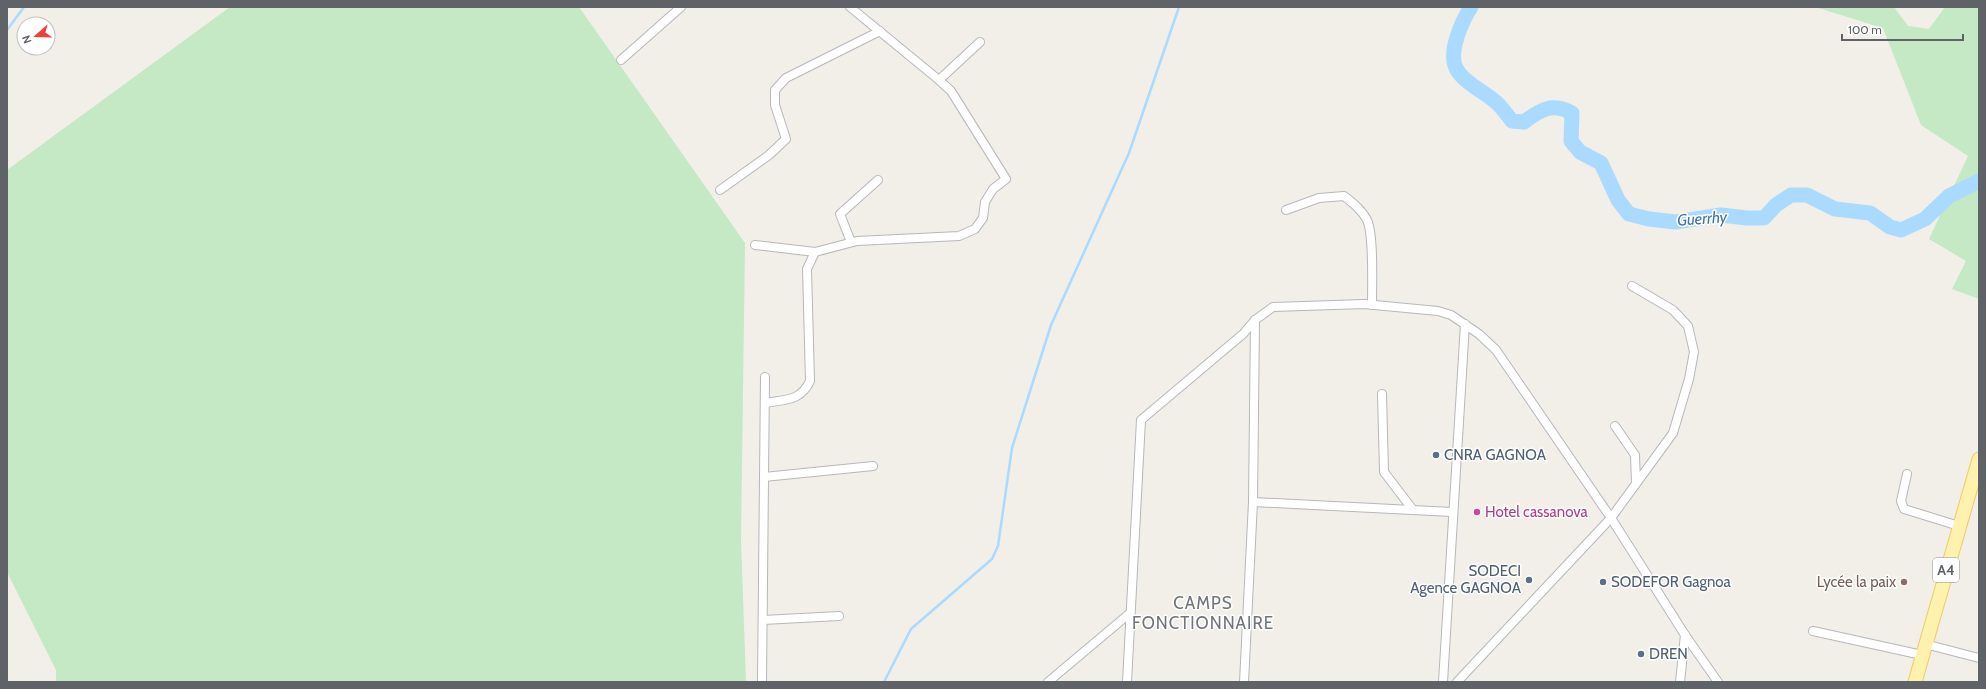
<svg xmlns="http://www.w3.org/2000/svg" width="1986" height="689" viewBox="0 0 1986 689" font-family="Cabin,sans-serif">
	<style>
		.green { fill: #c5e8c5 }
		.lines { fill: none; stroke-linecap: round; stroke-linejoin: round }
		.stream { stroke: #aadaff; stroke-width: 2.5 }
		.river { stroke: #aadaff; stroke-width: 15 }
		.minor-casing { stroke: #b5b8bc; stroke-width: 10 }
		.primary-casing { stroke: #f2c960; stroke-width: 15 }
		.minor { stroke: #fff; stroke-width: 8 }
		.primary { stroke: #fff2af; stroke-width: 13 }
		.service-dot { fill: #5c6f8a; stroke: #fff; stroke-width: 1.5 }
		.hotel-dot { fill: #d1479c; stroke: #fff; stroke-width: 1.5 }
		.education-dot { fill: #8d6e63; stroke: #fff; stroke-width: 1.5 }
		.labels { text-anchor: middle; stroke-width: 3; stroke-linejoin: round; paint-order: stroke }
		.shield { fill: #fff; stroke: #8f9295; stroke-width: 1 }
		.shield-label { font-size: 14px; font-weight: bold; fill: #5f6368 }
		.service-label { font-size: 15px; fill: #4e5e75; stroke: #fff; text-anchor: start }
		.hotel-label { font-size: 15px; fill: #b23c85; stroke: #fff; text-anchor: start }
		.education-label { font-size: 15px; fill: #785e54; stroke: #fff; text-anchor: end }
		.water-label { font-size: 16px; font-style: italic; fill: #4174aa; stroke: #fff }
		.quarter-label { font-size: 17px; letter-spacing: 1px; fill: #70757a; stroke: #fff }
	</style>
	<rect width="100%" height="100%" fill="#f1efe8"/>
	<g class="green">
		<polygon points="230,7 579,7 745,243 741,540 746,682 56,682 56,670 7,572 7,170"/>
		<polygon points="1815,7 1894,7 1908,26 1929,29 1945,7 1979,7 1979,299 1952,289 1966,261 1929,239 1968,156 1921,125 1883,28"/>
	</g>
	<g class="lines">
		<g class="stream">
			<polyline points="7,30 24,7"/>
			<polyline points="884,682 911,629 992,559 998,546 1012,448 1051,325 1129,153 1179,7"/>
		</g>
		<path class="river" d="M1471,7C1462,21 1448,52 1456,68C1463,83 1487,93 1498,104C1503,109 1508,116 1512,121L1524,122C1540,110 1552,102 1572,113L1571,141L1580,152L1601,163L1618,200L1629,214L1649,219L1676,222L1721,215L1747,218H1764L1776,205L1791,195H1807L1835,209L1870,213L1890,227L1901,230L1925,219L1949,196L1979,181"/>
		<defs>
			<g id="minor">
				<polyline points="850,7 939,80 980,42"/>
				<polyline points="621,60 681,7"/>
				<polyline points="720,190 769,155 786,139 775,105 775,90 786,78 880,31"/>
				<path d="M1286,210L1319,198L1344,196C1353,203 1362,210 1367,220C1374,234 1372,287 1372,305"/>
				<polyline points="851,242 840,214 878,180"/>
				<polyline points="755,245 815,252 857,241 959,236 975,229 983,218 985,202 993,189 1006,179 951,91 939,80"/>
				<polyline points="1382,394 1384,472 1413,510"/>
				<path d="M765,403C785,399 800,402 810,381L807,269L815,252"/>
				<polyline points="1615,426 1635,455 1636,483"/>
				<polyline points="1907,474 1901,501 1904,509 1959,526"/>
				<polyline points="764,477 873,466"/>
				<polyline points="1253,502 1452,512"/>
				<polyline points="763,620 839,616"/>
				<polyline points="1813,631 1922,655"/>
				<polyline points="1925,644 1979,658"/>
				<polyline points="762,682 765,377"/>
				<polyline points="1048,682 1130,613"/>
				<polyline points="1127,682 1141,420 1243,334 1255,320 1273,307 1364,304 1438,311 1451,315 1479,334 1496,350 1611,518 1685,635 1718,682"/>
				<polyline points="1244,682 1253,502 1255,320"/>
				<polyline points="1443,682 1465,324"/>
				<polyline points="1457,682 1611,518 1673,433 1689,379 1694,352 1688,326 1673,310 1632,286"/>
				<polyline points="1680,682 1685,635"/>
			</g>
			<polyline id="primary" points="1915,682 1979,459"/>
		</defs>
		<use href="#minor" class="minor-casing"/>
		<use href="#primary" class="primary-casing"/>
		<use href="#minor" class="minor"/>
		<use href="#primary" class="primary"/>
	</g>
	<g class="service-dot">
		<circle cx="1436" cy="455" r="4"/>
		<circle cx="1529" cy="580" r="4"/>
		<circle cx="1603" cy="582" r="4"/>
		<circle cx="1641" cy="654" r="4"/>
	</g>
	<circle class="hotel-dot" cx="1477" cy="512" r="4"/>
	<circle class="education-dot" cx="1904" cy="582" r="4"/>
	<g class="labels">
		<rect class="shield" x="1933" y="558" width="26" height="24" rx="3"/>
		<g class="shield-label">
			<text x="1946" y="575">A4</text>
		</g>
		<g class="service-label">
			<text x="1444" y="460">CNRA GAGNOA</text>
			<text x="1521" y="576" text-anchor="end">SODECI<tspan x="1521" dy="17">Agence GAGNOA</tspan></text>
			<text x="1611" y="587">SODEFOR Gagnoa</text>
			<text x="1649" y="659">DREN</text>
		</g>
		<g class="hotel-label">
			<text x="1485" y="517">Hotel cassanova</text>
		</g>
		<g class="education-label">
			<text x="1896" y="587">Lycée la paix</text>
		</g>
		<g class="water-label">
			<text transform="translate(1702 218) rotate(-4)" y="6">Guerrhy</text>
		</g>
		<g class="quarter-label">
			<text x="1203" y="609">CAMPS<tspan x="1203" dy="20">FONCTIONNAIRE</tspan></text>
		</g>
	</g>
	<rect width="1986" height="689" fill="none" stroke="#5f6368" stroke-width="16"/>
	<g transform="translate(36 36) rotate(250)"><circle r="19" fill="#ffffff" stroke="#bfc1c3"/>
	<path d="M0-3L7 15L0 10L-7 15Z" fill="#ea4335"/>
	<text y="-6" font-size="11" font-weight="bold" text-anchor="middle" fill="#5f6368">N</text>
	</g>
	<path d="M1842 34v6h121v-6" fill="none" stroke="#5f6368" stroke-width="2"/>
	<text x="1848" y="34" font-size="12" fill="#5f6368" stroke="#ffffff" stroke-width="3" paint-order="stroke">100 m</text>
</svg>
